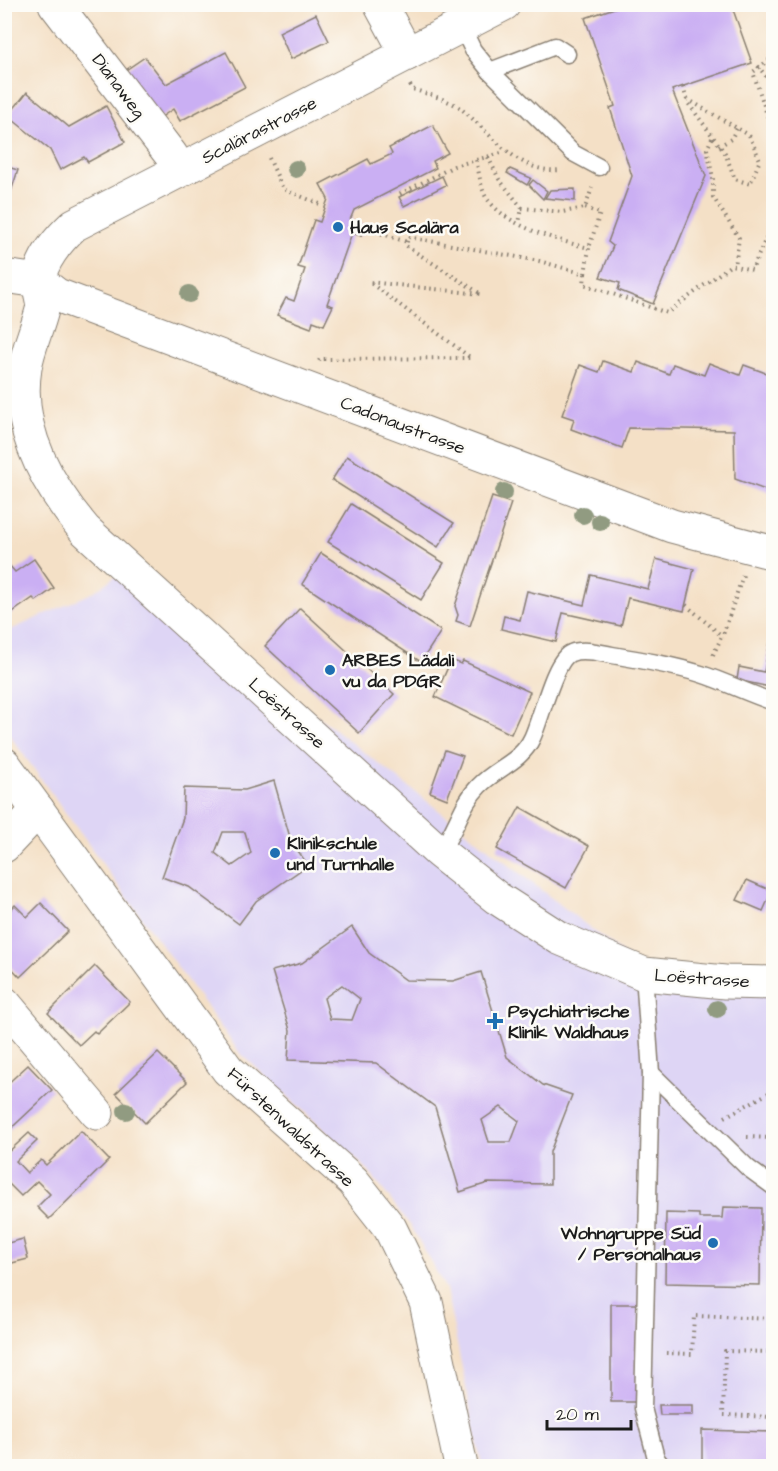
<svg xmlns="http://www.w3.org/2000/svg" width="778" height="1471" viewBox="0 0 778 1471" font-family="'Architects Daughter',sans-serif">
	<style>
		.built { fill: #ded5f5 }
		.building { fill: #caaff3; fill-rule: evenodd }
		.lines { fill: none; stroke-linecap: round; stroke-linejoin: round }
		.lane-casing { stroke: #887e71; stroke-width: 19 }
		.street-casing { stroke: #887e71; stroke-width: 35 }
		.path { stroke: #887e71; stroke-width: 4; stroke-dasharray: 1.5 4.5; stroke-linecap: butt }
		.lane { stroke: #fff; stroke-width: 16 }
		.street { stroke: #fff; stroke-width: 33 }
		.tree { fill: #919b81 }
		.poi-dot { fill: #1f6fb2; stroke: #fdfcf7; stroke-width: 2 }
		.labels { text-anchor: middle; stroke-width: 5; stroke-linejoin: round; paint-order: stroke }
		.street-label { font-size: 18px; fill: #1c1c1c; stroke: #fdfcf7 }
		.poi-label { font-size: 18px; font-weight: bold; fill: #1c1c1c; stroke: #fdfcf7; text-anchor: start }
	</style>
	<rect width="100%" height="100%" fill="#fdfcf7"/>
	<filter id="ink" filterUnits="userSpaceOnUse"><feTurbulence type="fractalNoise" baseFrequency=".0167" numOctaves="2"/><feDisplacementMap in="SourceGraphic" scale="12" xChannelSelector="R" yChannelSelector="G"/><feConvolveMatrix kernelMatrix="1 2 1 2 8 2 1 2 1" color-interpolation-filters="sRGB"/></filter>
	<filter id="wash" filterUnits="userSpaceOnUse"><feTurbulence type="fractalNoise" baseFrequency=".008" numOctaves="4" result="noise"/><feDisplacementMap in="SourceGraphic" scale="24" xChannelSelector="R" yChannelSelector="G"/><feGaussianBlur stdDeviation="1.35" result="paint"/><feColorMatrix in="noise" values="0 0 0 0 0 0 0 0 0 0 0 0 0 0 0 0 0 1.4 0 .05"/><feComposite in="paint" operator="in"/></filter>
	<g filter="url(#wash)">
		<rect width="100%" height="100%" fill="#f4e0c6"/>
		<polygon class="built" points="127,568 666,987 773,990 773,1466 482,1466 446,1289 411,1226 366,1168 239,1052 5,729 4,633 92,593"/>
		<g id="blocks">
			<g class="building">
				<polygon points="626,4 731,4 752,63 672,90 706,176 653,304 618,290 620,283 600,277 613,246 608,242 632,176 610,108 615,106 585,18"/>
				<polygon points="316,14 329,41 291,59 279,32"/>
				<polygon points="226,52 245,87 180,121 173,109 157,120 123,72 145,57 166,84"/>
				<polygon points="27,92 69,127 106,106 125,142 88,162 84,157 60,170 50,150 8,116"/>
				<polygon points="433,125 448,153 433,161 436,168 354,210 350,220 365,226 364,228 361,236 352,233 327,304 333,306 324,325 313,321 311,328 277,315 286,298 294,301 305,269 298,267 314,220 320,222 328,199 320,184 368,159 371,164 392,154 389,148"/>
				<polygon points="4,166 18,170 5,210 4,210"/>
				<polygon points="510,169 531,178 527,185 507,173"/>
				<polygon points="442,176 446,185 404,206 399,197"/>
				<polygon points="533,180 547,191 543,199 529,185"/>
				<polygon points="575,189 575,201 545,198 550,190"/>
				<polygon points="603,361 634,372 638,362 669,374 673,364 704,375 709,363 740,375 744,365 774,376 774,493 735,479 734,430 629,428 622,448 571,429 574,419 562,415 580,365 599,372"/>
				<polygon points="347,456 454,523 438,547 332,480"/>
				<polygon points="492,497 511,503 470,626 456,621 458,615 455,606"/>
				<polygon points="351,504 444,563 421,600 328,542"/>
				<polygon points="321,553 441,631 421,662 302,584"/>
				<polygon points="34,559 54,588 36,601 33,598 4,618 4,569 9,565 15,572"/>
				<polygon points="656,559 694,569 684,611 628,598 621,626 563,613 556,642 501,629 504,616 520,620 527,591 584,605 591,575 648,589"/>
				<polygon points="300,608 394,694 359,733 265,646"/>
				<polygon points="770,642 774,643 774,688 737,680 739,667 764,672"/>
				<polygon points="451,660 461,664 463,661 530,692 511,734 435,697"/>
				<polygon points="445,750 463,756 447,799 430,792"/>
				<path d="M274,781L291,841L308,865L256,901L239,924L189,887L162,877L183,818L184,788L245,790ZM223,832H245L251,853L232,866L215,853Z"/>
				<polygon points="520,807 589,846 566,888 497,849"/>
				<polygon points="747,880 772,891 763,911 737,900"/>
				<polygon points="41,903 68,931 20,977 4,960 4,916 15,905 27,917"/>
				<path d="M352,927L369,953L406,980L453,981L481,972L507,1057L543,1085L572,1095L550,1152V1184L488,1183L460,1192L435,1107L376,1063L288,1060L290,1030L272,971L302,963ZM342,985L360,999L352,1020L330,1019L324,998ZM501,1107L519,1121L511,1142H489L482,1120Z"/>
				<polygon points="95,966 130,1002 97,1034 94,1031 79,1045 48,1013"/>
				<polygon points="158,1053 187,1082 145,1123 116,1093"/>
				<polygon points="28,1065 52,1090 4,1135 4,1087"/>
				<polygon points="81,1131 109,1160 49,1219 37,1207 50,1194 37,1181 21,1196 4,1179 4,1156 29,1133 37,1141 16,1161 27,1173 41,1160 46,1165"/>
				<polygon points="723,1207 761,1208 760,1285 665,1283 666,1213 699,1214 699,1218 722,1218"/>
				<polygon points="23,1239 28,1259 4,1265 4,1244"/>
				<polygon points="611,1304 639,1304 638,1402 611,1402"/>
				<polygon points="659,1405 693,1405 693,1415 660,1415"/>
				<polygon points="702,1430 774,1432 774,1466 702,1466"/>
			</g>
		</g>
	</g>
	<g filter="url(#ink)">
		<use href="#blocks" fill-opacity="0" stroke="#887e71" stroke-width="1.5"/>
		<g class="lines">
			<defs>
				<g id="lane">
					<polyline points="462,27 473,50 490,71 573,153 599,167"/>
					<polyline points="490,71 555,46 567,54"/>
					<path d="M439,852C457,831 460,805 479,786C496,768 521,762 532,738C541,720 554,659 571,653C583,648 600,653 612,655C642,660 672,665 701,674C726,682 749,694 774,702"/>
					<polyline points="644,974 651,1073 643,1408 656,1458 662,1466"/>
					<polyline points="651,1073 748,1168 774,1187"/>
				</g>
				<g id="street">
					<polyline points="55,4 171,155 179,169"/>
					<polyline points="380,4 407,54"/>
					<path d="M504,4L74,225C59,239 39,262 39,283C39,292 44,302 42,310C37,330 28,348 25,368C15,429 47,485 85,530L439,852L497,898L559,938L644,974L725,982L774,983"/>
					<polyline points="4,276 39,281"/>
					<polyline points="39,281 57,295 672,526 774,553"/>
					<polyline points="4,764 228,1070 353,1181 390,1228 426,1302 461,1466"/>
					<polyline points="4,846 38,810"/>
					<polyline points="4,1003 97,1113"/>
				</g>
			</defs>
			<use href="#lane" class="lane-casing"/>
			<use href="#street" class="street-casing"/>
			<g class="path">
				<polyline points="774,56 753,72 774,136"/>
				<polyline points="758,66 774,87"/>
				<path d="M410,85L412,89C427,94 447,99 460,108C490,131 516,174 560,170"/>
				<polyline points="683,87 688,103 725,153 735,179 750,184 760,160 749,135 687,99"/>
				<polyline points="712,138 707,149 713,178 713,197 739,238 735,266"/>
				<polyline points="719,146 731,139 737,128"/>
				<polyline points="488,157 499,179 522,208 519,223"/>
				<polyline points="269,158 283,189 320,204"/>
				<path d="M476,160C479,171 481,192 488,200C510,228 557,240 589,248L585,274"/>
				<polyline points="400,194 454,166 505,152"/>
				<polyline points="522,208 562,212 585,208 592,188"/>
				<polyline points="585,208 600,213 589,248"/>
				<polyline points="364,228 407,242"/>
				<polyline points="319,361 320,359 471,358 369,282 481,294 406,246 408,237 539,261 585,274 584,284 667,313 731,265 752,270 774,220"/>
				<polyline points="686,605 722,636"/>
				<polyline points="713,655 724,632 743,575"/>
				<polyline points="725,1117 774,1090"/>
				<polyline points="747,1137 774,1138"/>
				<polyline points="774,1352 725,1351 723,1415 774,1417"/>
				<polyline points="666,1353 692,1354 694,1316 774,1319"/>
			</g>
			<use href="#lane" class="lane"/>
			<use href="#street" class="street"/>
		</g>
		<g class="tree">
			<circle cx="296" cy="169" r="9"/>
			<circle cx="189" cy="294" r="9"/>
			<circle cx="504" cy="492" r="9"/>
			<circle cx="583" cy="515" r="9"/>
			<circle cx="600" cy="522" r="9"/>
			<circle cx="717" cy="1009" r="9"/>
			<circle cx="126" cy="1111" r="9"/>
		</g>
	</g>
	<g class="poi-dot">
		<circle cx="338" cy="227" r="6"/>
		<circle cx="330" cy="670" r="6"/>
		<circle cx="275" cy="853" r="6"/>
		<path d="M492 1012h6v6h6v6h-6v6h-6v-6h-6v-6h6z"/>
		<circle cx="713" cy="1243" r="6"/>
	</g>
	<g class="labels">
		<g class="street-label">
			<text transform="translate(119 86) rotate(53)" y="6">Dianaweg</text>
			<text transform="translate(259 130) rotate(-27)" y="6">Scalärastrasse</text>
			<text transform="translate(403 425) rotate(21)" y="6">Cadonaustrasse</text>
			<text transform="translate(287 713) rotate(42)" y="6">Loëstrasse</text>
			<text transform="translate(702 978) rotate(4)" y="6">Loëstrasse</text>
			<text transform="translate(291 1127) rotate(43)" y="6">Fürstenwaldstrasse</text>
		</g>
		<g class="poi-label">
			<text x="350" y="233">Haus Scalära</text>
			<text x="342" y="666">ARBES Lädali<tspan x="342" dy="21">vu da PDGR</tspan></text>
			<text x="287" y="849">Klinikschule<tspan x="287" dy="21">und Turnhalle</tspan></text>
			<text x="508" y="1017">Psychiatrische<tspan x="508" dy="21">Klinik Waldhaus</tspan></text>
			<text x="701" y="1239" text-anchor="end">Wohngruppe Süd<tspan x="701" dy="21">/ Personalhaus</tspan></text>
		</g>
	</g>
	<rect width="778" height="1471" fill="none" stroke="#fdfcf7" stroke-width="24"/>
	<path d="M547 1420v9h84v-9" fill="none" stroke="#1c1c1c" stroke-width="3"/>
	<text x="556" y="1420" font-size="18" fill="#1c1c1c" stroke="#fdfcf7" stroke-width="4.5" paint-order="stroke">20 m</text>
</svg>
